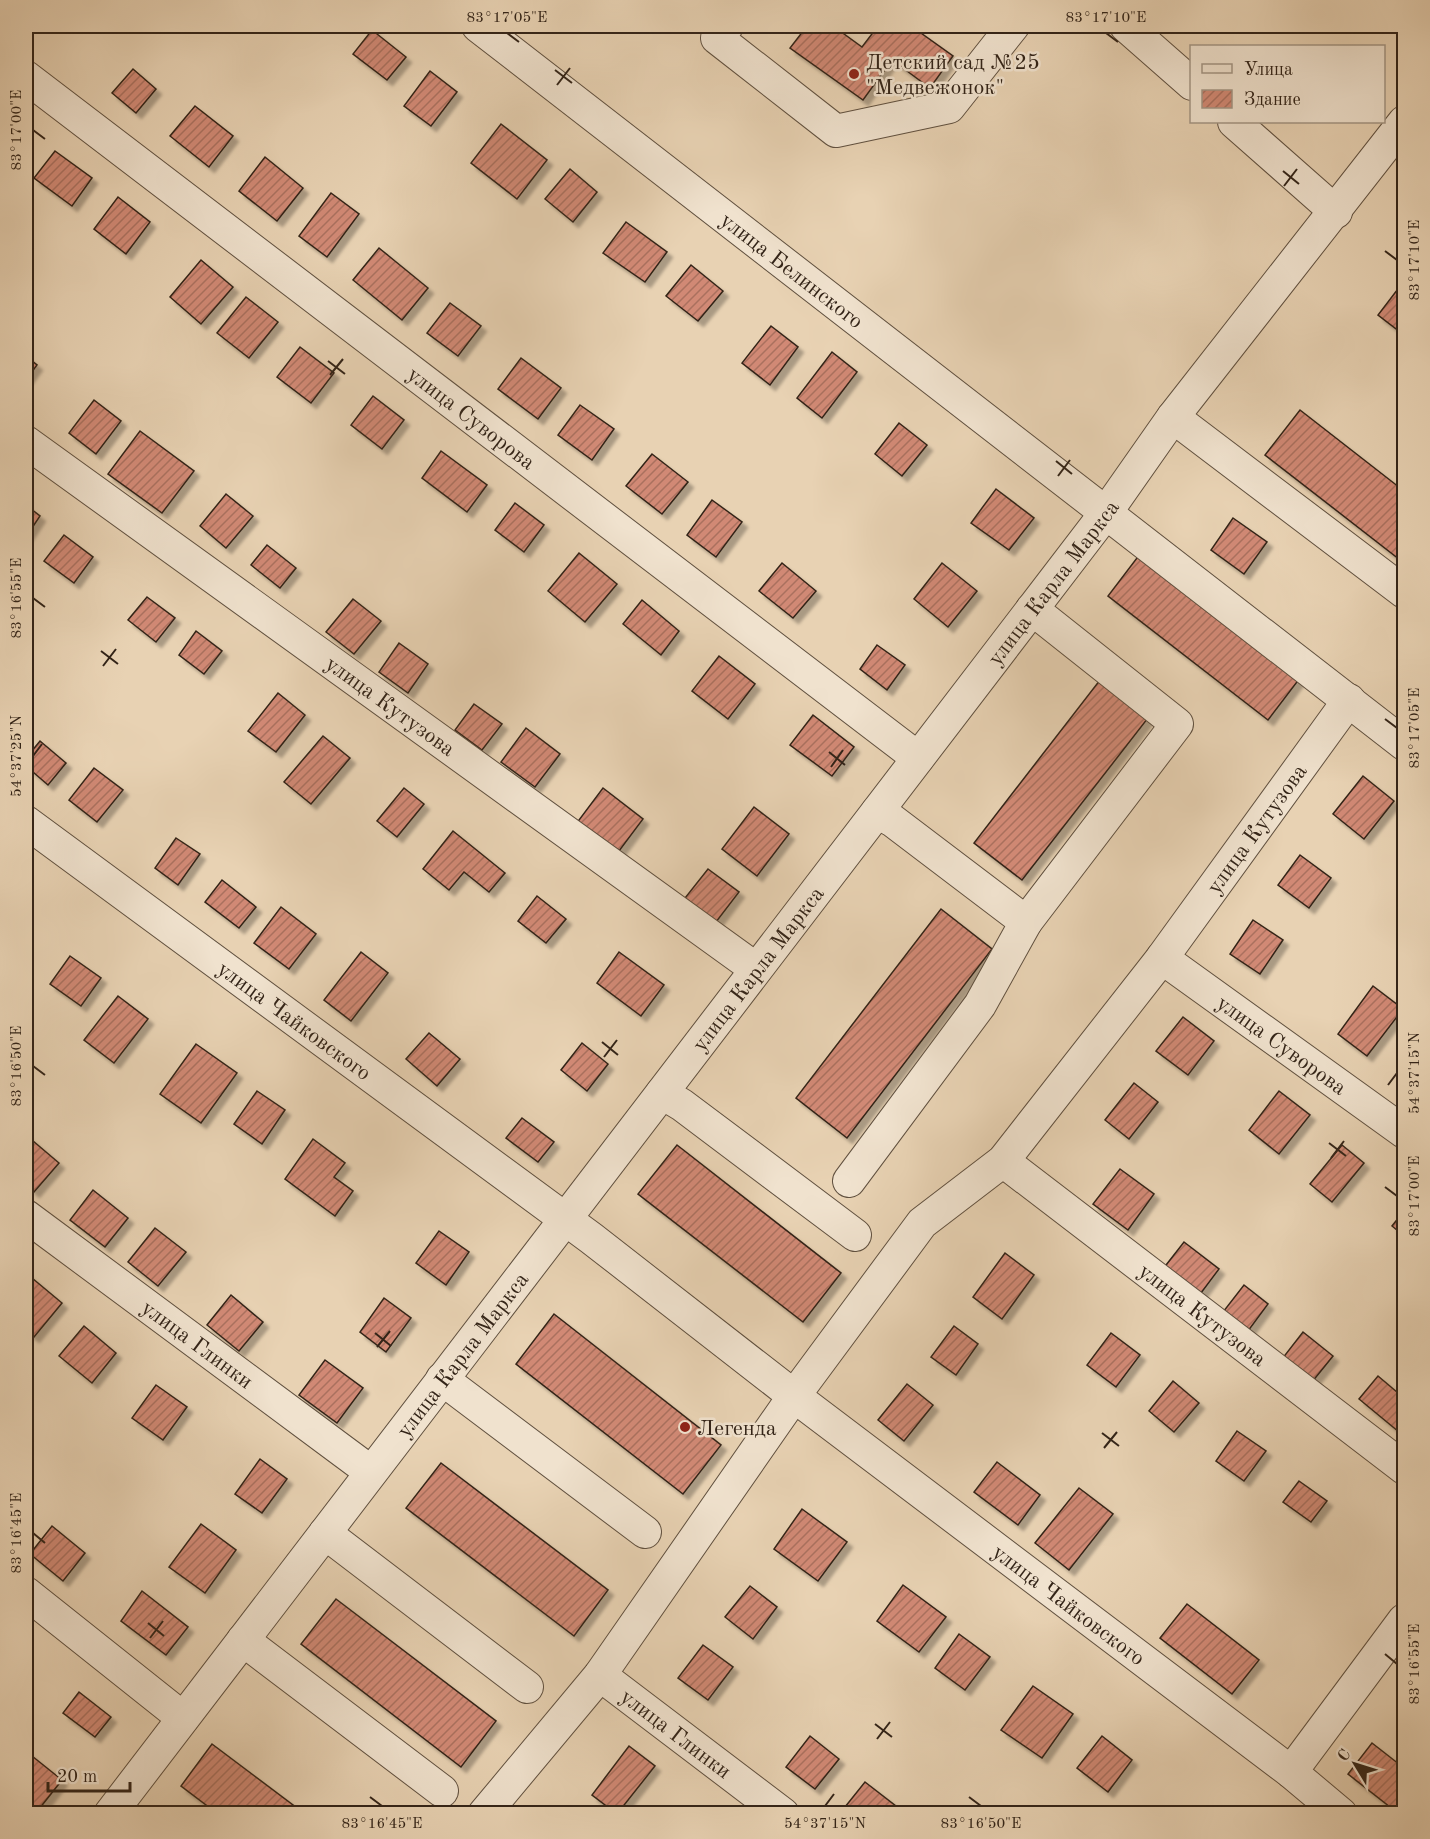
<svg xmlns="http://www.w3.org/2000/svg" width="1430" height="1839" viewBox="0 0 1430 1839" font-family="'Old Standard TT',serif">
	<style>
		.building { fill: url(#building-hatch); stroke: #332418; stroke-width: 1.5; filter: url(#shadow) }
		.lines { fill: none; stroke-linecap: round; stroke-linejoin: round }
		.minor-casing { stroke: #60503f; stroke-width: 34 }
		.minor { stroke: #f0e2ce; stroke-width: 32 }
		.ticks { fill: none; stroke: #332418; stroke-width: 2 }
		.poi-dot { fill: #8f2418; stroke: #f0e2ce; stroke-width: 2 }
		.labels { text-anchor: middle; stroke-width: 5; stroke-linejoin: round; paint-order: stroke }
		.poi-label { font-size: 22px; fill: #332418; stroke: #f0e2ce; text-anchor: start }
		.street-label { font-size: 22px; fill: #332418; stroke: #f0e2ce }
		.neatline { fill: none; stroke: #332418; stroke-width: 2 }
		.ticks-label { font-size: 15px; text-anchor: middle; fill: #332418 }
	</style>
	<defs>
		<pattern id="building-hatch" width="6" height="6" patternUnits="userSpaceOnUse" patternTransform="scale(1.5)"><rect width="6" height="6" fill="#d18974"/><path d="M-1 1l2-2M0 6l6-6M5 7l2-2" fill="none" stroke="#aa705e"/></pattern>
		<filter id="shadow"><feDropShadow dx="5.5" dy="5.5" stdDeviation="1.5" flood-color="#0004"/></filter>
	</defs>
	<rect width="100%" height="100%" fill="#e8d2b3"/>
	<filter id="stains"><feTurbulence type="fractalNoise" baseFrequency=".00333" numOctaves="4"/><feColorMatrix values="0 0 0 0 .2 0 0 0 0 .09 0 0 0 0 .02 0 0 0 .5 -.17"/></filter>
	<radialGradient id="worn" r=".72"><stop offset=".6" stop-color="#630" stop-opacity="0"/><stop offset="1" stop-color="#630" stop-opacity=".3"/></radialGradient>
	<g class="building">
		<polygon points="807,26 833,26 862,47 878,26 911,26 953,56 930,88 892,60 863,100 790,48"/>
		<polygon points="372,30 406,57 387,80 353,54"/>
		<polygon points="133,69 156,89 136,113 112,93"/>
		<polygon points="430,71 457,92 431,126 404,106"/>
		<polygon points="195,106 233,136 209,167 170,136"/>
		<polygon points="501,124 547,160 517,199 471,163"/>
		<polygon points="55,151 92,178 72,206 34,178"/>
		<polygon points="265,157 303,188 277,221 239,191"/>
		<polygon points="570,169 597,192 573,222 545,199"/>
		<polygon points="331,193 359,214 327,257 299,236"/>
		<polygon points="118,197 150,222 126,254 94,229"/>
		<polygon points="626,222 667,252 645,282 603,253"/>
		<polygon points="379,248 428,288 402,320 353,280"/>
		<polygon points="201,260 233,287 201,324 170,297"/>
		<polygon points="691,265 723,291 698,321 666,296"/>
		<polygon points="1404,281 1404,335 1378,315"/>
		<polygon points="246,297 278,322 249,358 217,333"/>
		<polygon points="450,303 481,326 458,356 427,333"/>
		<polygon points="771,326 798,347 770,385 742,363"/>
		<polygon points="300,347 334,373 311,403 277,377"/>
		<polygon points="832,352 857,372 822,418 797,398"/>
		<polygon points="26,356 37,365 26,380"/>
		<polygon points="521,358 561,388 538,419 498,389"/>
		<polygon points="373,396 404,420 382,449 351,425"/>
		<polygon points="94,400 121,421 96,454 69,433"/>
		<polygon points="580,405 614,429 592,460 558,435"/>
		<polygon points="1300,410 1404,491 1404,563 1265,455"/>
		<polygon points="899,423 927,445 902,476 875,454"/>
		<polygon points="140,431 194,471 162,513 108,474"/>
		<polygon points="441,451 487,485 467,512 422,478"/>
		<polygon points="652,454 688,482 662,514 626,486"/>
		<polygon points="996,489 1034,518 1009,550 971,523"/>
		<polygon points="226,494 253,516 226,548 200,526"/>
		<polygon points="712,500 742,522 716,557 687,535"/>
		<polygon points="515,503 544,525 524,552 495,530"/>
		<polygon points="26,505 40,516 26,537"/>
		<polygon points="1233,518 1267,542 1244,574 1211,550"/>
		<polygon points="64,535 93,557 74,583 44,561"/>
		<polygon points="267,545 296,568 280,588 251,565"/>
		<polygon points="579,553 617,584 585,622 548,591"/>
		<polygon points="1140,554 1300,678 1268,720 1108,596"/>
		<polygon points="782,563 816,591 793,618 759,591"/>
		<polygon points="942,563 977,591 948,627 914,599"/>
		<polygon points="147,597 175,618 156,642 128,620"/>
		<polygon points="353,599 381,621 354,654 326,632"/>
		<polygon points="642,600 679,631 661,655 623,624"/>
		<polygon points="196,631 222,651 204,674 179,655"/>
		<polygon points="399,643 428,664 408,693 379,672"/>
		<polygon points="877,645 905,665 887,690 860,669"/>
		<polygon points="719,656 755,684 728,719 692,691"/>
		<polygon points="1100,680 1148,718 1022,880 974,843"/>
		<polygon points="278,693 305,715 276,752 248,731"/>
		<polygon points="474,704 502,724 482,750 455,730"/>
		<polygon points="813,715 854,747 832,776 790,745"/>
		<polygon points="526,728 560,754 535,787 501,762"/>
		<polygon points="323,736 350,758 311,804 284,782"/>
		<polygon points="40,741 66,763 48,785 26,766 26,758"/>
		<polygon points="94,768 123,790 97,822 69,800"/>
		<polygon points="1363,776 1394,801 1364,839 1333,814"/>
		<polygon points="404,788 424,804 397,837 377,821"/>
		<polygon points="603,788 643,819 616,855 576,824"/>
		<polygon points="754,807 789,834 757,876 722,849"/>
		<polygon points="453,831 505,873 489,892 464,872 449,890 423,869"/>
		<polygon points="176,838 200,854 178,885 155,868"/>
		<polygon points="1300,855 1331,878 1309,908 1278,885"/>
		<polygon points="708,869 739,892 716,922 685,898"/>
		<polygon points="222,880 256,907 239,928 205,902"/>
		<polygon points="537,896 566,919 546,943 518,921"/>
		<polygon points="281,907 316,934 289,969 254,943"/>
		<polygon points="941,909 992,949 847,1138 796,1098"/>
		<polygon points="1253,920 1283,940 1260,974 1230,954"/>
		<polygon points="361,952 388,973 351,1021 324,1000"/>
		<polygon points="619,952 664,985 641,1016 597,983"/>
		<polygon points="70,956 101,978 81,1006 50,984"/>
		<polygon points="1373,986 1403,1009 1367,1056 1338,1034"/>
		<polygon points="118,996 148,1019 114,1063 84,1040"/>
		<polygon points="1183,1017 1214,1041 1188,1075 1156,1051"/>
		<polygon points="429,1033 460,1059 437,1086 406,1059"/>
		<polygon points="582,1043 608,1064 587,1091 561,1070"/>
		<polygon points="196,1044 237,1073 201,1123 160,1094"/>
		<polygon points="1134,1083 1158,1102 1129,1139 1105,1120"/>
		<polygon points="257,1091 285,1110 262,1144 234,1124"/>
		<polygon points="1279,1091 1310,1115 1279,1154 1249,1130"/>
		<polygon points="522,1118 554,1142 538,1162 506,1138"/>
		<polygon points="26,1135 59,1163 34,1192 26,1185"/>
		<polygon points="313,1139 345,1163 334,1177 353,1191 335,1216 285,1179"/>
		<polygon points="677,1145 841,1273 803,1322 638,1194"/>
		<polygon points="1342,1145 1364,1163 1332,1202 1310,1184"/>
		<polygon points="1120,1169 1154,1194 1128,1230 1093,1204"/>
		<polygon points="93,1190 128,1218 105,1247 70,1220"/>
		<polygon points="1404,1211 1404,1236 1392,1226"/>
		<polygon points="155,1228 186,1252 158,1286 128,1262"/>
		<polygon points="439,1231 469,1252 446,1285 416,1263"/>
		<polygon points="1184,1242 1219,1269 1198,1297 1163,1269"/>
		<polygon points="1005,1253 1034,1275 1002,1319 973,1297"/>
		<polygon points="26,1273 62,1303 34,1337 26,1331"/>
		<polygon points="1244,1285 1268,1304 1248,1331 1223,1312"/>
		<polygon points="231,1295 263,1322 239,1351 207,1325"/>
		<polygon points="384,1298 411,1318 386,1352 360,1332"/>
		<polygon points="554,1314 721,1445 683,1494 516,1364"/>
		<polygon points="84,1326 116,1353 92,1383 59,1356"/>
		<polygon points="954,1326 978,1344 956,1375 931,1357"/>
		<polygon points="1303,1332 1333,1356 1312,1382 1282,1359"/>
		<polygon points="1111,1333 1140,1355 1116,1387 1087,1365"/>
		<polygon points="325,1360 363,1388 337,1423 299,1395"/>
		<polygon points="1378,1376 1404,1398 1404,1425 1399,1432 1359,1399"/>
		<polygon points="1173,1381 1199,1403 1174,1432 1149,1411"/>
		<polygon points="907,1384 933,1405 904,1441 878,1420"/>
		<polygon points="156,1385 187,1407 163,1440 132,1418"/>
		<polygon points="1237,1431 1266,1451 1244,1481 1216,1461"/>
		<polygon points="260,1459 287,1479 262,1513 235,1494"/>
		<polygon points="997,1462 1040,1495 1018,1525 974,1492"/>
		<polygon points="441,1463 608,1590 574,1636 406,1508"/>
		<polygon points="1299,1481 1327,1501 1311,1522 1283,1502"/>
		<polygon points="1079,1488 1113,1514 1069,1570 1035,1543"/>
		<polygon points="802,1509 847,1542 818,1581 774,1549"/>
		<polygon points="201,1524 236,1550 205,1593 169,1567"/>
		<polygon points="52,1526 85,1553 63,1581 30,1554"/>
		<polygon points="903,1585 946,1617 919,1652 877,1621"/>
		<polygon points="750,1586 777,1607 753,1639 725,1617"/>
		<polygon points="142,1591 188,1627 166,1655 121,1621"/>
		<polygon points="336,1599 496,1721 461,1767 301,1644"/>
		<polygon points="1187,1604 1259,1660 1232,1694 1160,1638"/>
		<polygon points="959,1634 990,1657 965,1690 935,1668"/>
		<polygon points="703,1645 733,1667 708,1700 678,1678"/>
		<polygon points="1033,1686 1073,1714 1042,1758 1001,1730"/>
		<polygon points="79,1692 111,1717 95,1737 63,1713"/>
		<polygon points="810,1736 839,1759 815,1789 786,1767"/>
		<polygon points="1102,1736 1132,1760 1108,1792 1077,1768"/>
		<polygon points="1372,1743 1404,1768 1404,1814 1399,1814 1348,1774"/>
		<polygon points="212,1744 305,1814 218,1814 181,1786"/>
		<polygon points="629,1746 655,1766 617,1814 592,1795"/>
		<polygon points="27,1752 62,1780 35,1814 26,1811"/>
		<polygon points="865,1782 901,1810 898,1814 852,1814 845,1807"/>
	</g>
	<g class="lines">
		<defs>
			<g id="minor">
				<path id="s1" d="M478,26L1404,744"/>
				<polyline points="727,26 717,38 836,131 949,107 1013,26"/>
				<polyline points="1126,26 1192,84"/>
				<path id="s2" d="M26,77L918,758"/>
				<polyline points="1234,122 1336,212"/>
				<polyline points="1173,417 1404,592"/>
				<path id="s3" d="M26,442L756,969"/>
				<polyline points="877,812 893,821 1026,922 1177,724 1032,609"/>
				<path id="s4" d="M26,822L591,1238L794,1396L1291,1772L1341,1814"/>
				<path id="s5" d="M1162,958L1404,1132"/>
				<polyline points="662,1093 682,1105 855,1235"/>
				<path id="s6" d="M1003,1161L1404,1468"/>
				<polyline points="849,1181 980,1005 1026,922"/>
				<path id="s7" d="M26,1216L371,1472"/>
				<polyline points="442,1379 645,1532"/>
				<polyline points="325,1533 527,1687"/>
				<polyline points="26,1593 183,1718"/>
				<polyline points="243,1640 442,1791"/>
				<path id="s8" d="M600,1675L783,1814"/>
				<polyline points="1291,1772 1404,1620"/>
				<path id="s9" d="M110,1814L1105,514L1173,417L1404,122"/>
				<path id="s10" d="M484,1814L600,1675L794,1396L922,1223L1003,1161L1162,958L1349,700"/>
			</g>
		</defs>
		<use href="#minor" class="minor-casing"/>
		<use href="#minor" class="minor"/>
	</g>
	<path class="ticks" d="M507,33L519,42M1106,33L1118,42M555,70L572,83M557,85L570,68M33,130L45,139M1283,171L1299,184M1284,186L1297,169M1385,251L1397,260M328,361L345,374M330,375L343,359M1056,461L1072,474M1058,476L1070,460M33,598L45,607M101,651L118,664M103,666L116,649M1385,719L1397,728M829,752L845,765M33,756L42,744M831,767L843,750M602,1042L618,1055M604,1057L617,1040M33,1066L45,1075M1388,1085L1397,1073M1329,1143L1346,1156M1331,1158L1344,1141M1385,1187L1397,1196M375,1333L391,1346M377,1347L390,1331M1102,1433L1119,1446M1104,1448L1117,1432M33,1533L45,1543M148,1623L164,1636M150,1638L163,1621M1385,1654L1397,1664M875,1724L892,1737M877,1739L890,1722M370,1797L382,1806M969,1797L981,1806M825,1806L834,1794"/>
	<g class="poi-dot">
		<circle cx="854" cy="74" r="6"/>
		<circle cx="685" cy="1427" r="6"/>
	</g>
	<g class="labels">
		<g class="poi-label">
			<text x="866" y="69">Детский сад №25<tspan x="866" dy="25">"Медвежонок"</tspan></text>
			<text x="697" y="1435">Легенда</text>
		</g>
		<g class="street-label">
			<text dy="8" stroke="none"><textPath href="#s1" startOffset="398">улица Белинского</textPath></text>
			<text dy="8" stroke="none"><textPath href="#s2" startOffset="561">улица Суворова</textPath></text>
			<text dy="8" stroke="none"><textPath href="#s9" startOffset="1551">улица Карла Маркса</textPath></text>
			<text dy="8" stroke="none"><textPath href="#s3" startOffset="450">улица Кутузова</textPath></text>
			<text dy="8" stroke="none"><textPath href="#s10" startOffset="1256">улица Кутузова</textPath></text>
			<text dy="8" stroke="none"><textPath href="#s9" startOffset="1065">улица Карла Маркса</textPath></text>
			<text dy="8" stroke="none"><textPath href="#s4" startOffset="334">улица Чайковского</textPath></text>
			<text dy="8" stroke="none"><textPath href="#s5" startOffset="148">улица Суворова</textPath></text>
			<text dy="8" stroke="none"><textPath href="#s6" startOffset="252">улица Кутузова</textPath></text>
			<text dy="8" stroke="none"><textPath href="#s7" startOffset="214">улица Глинки</textPath></text>
			<text dy="8" stroke="none"><textPath href="#s9" startOffset="579">улица Карла Маркса</textPath></text>
			<text dy="8" stroke="none"><textPath href="#s4" startOffset="1304">улица Чайковского</textPath></text>
			<text dy="8" stroke="none"><textPath href="#s8" startOffset="96">улица Глинки</textPath></text>
		</g>
	</g>
	<rect width="1430" height="1839" fill="none" stroke="#e8d2b3" stroke-width="66"/>
	<rect x="1190" y="45" width="195" height="78" fill="#f0e2ce" stroke="#a49685" stroke-width="1.5"/>
	<rect x="1202" y="64" width="30" height="9" fill="#f0e2ce" stroke="#a49685" stroke-width="1.5"/>
	<text x="1244" y="75" font-size="18" fill="#332418">Улица</text>
	<rect x="1202" y="90" width="30" height="18" fill="url(#building-hatch)" stroke="#a49685" stroke-width="1.5"/>
	<text x="1244" y="105" font-size="18" fill="#332418">Здание</text>
	<g transform="translate(1355 1764) rotate(308)" stroke="#f0e2ce" stroke-width="4.5" paint-order="stroke">
	<path d="M0-4.5L10 22L0 15L-10 22Z" fill="#332418"/>
	<text y="-9" font-size="16" font-weight="bold" text-anchor="middle" fill="#332418">С</text>
	</g>
	<path d="M48 1782v9h82v-9" fill="none" stroke="#332418" stroke-width="3"/>
	<text x="57" y="1782" font-size="18" fill="#332418" stroke="#f0e2ce" stroke-width="4.5" paint-order="stroke">20 m</text>
	<rect x="33" y="33" width="1364" height="1773" class="neatline"/>
	<g class="ticks-label">
		<text x="507" y="22">83°17'05"E</text>
		<text x="1106" y="22">83°17'10"E</text>
		<text transform="translate(16 130) rotate(-90)" y="5">83°17'00"E</text>
		<text transform="translate(1414 260) rotate(-90)" y="5">83°17'10"E</text>
		<text transform="translate(16 598) rotate(-90)" y="5">83°16'55"E</text>
		<text transform="translate(1414 728) rotate(-90)" y="5">83°17'05"E</text>
		<text transform="translate(16 756) rotate(-90)" y="5">54°37'25"N</text>
		<text transform="translate(16 1066) rotate(-90)" y="5">83°16'50"E</text>
		<text transform="translate(1414 1073) rotate(-90)" y="5">54°37'15"N</text>
		<text transform="translate(1414 1196) rotate(-90)" y="5">83°17'00"E</text>
		<text transform="translate(16 1533) rotate(-90)" y="5">83°16'45"E</text>
		<text transform="translate(1414 1664) rotate(-90)" y="5">83°16'55"E</text>
		<text x="382" y="1828">83°16'45"E</text>
		<text x="825" y="1828">54°37'15"N</text>
		<text x="981" y="1828">83°16'50"E</text>
	</g>
	<rect width="100%" height="100%" filter="url(#stains)"/>
	<rect width="100%" height="100%" fill="url(#worn)"/>
</svg>
